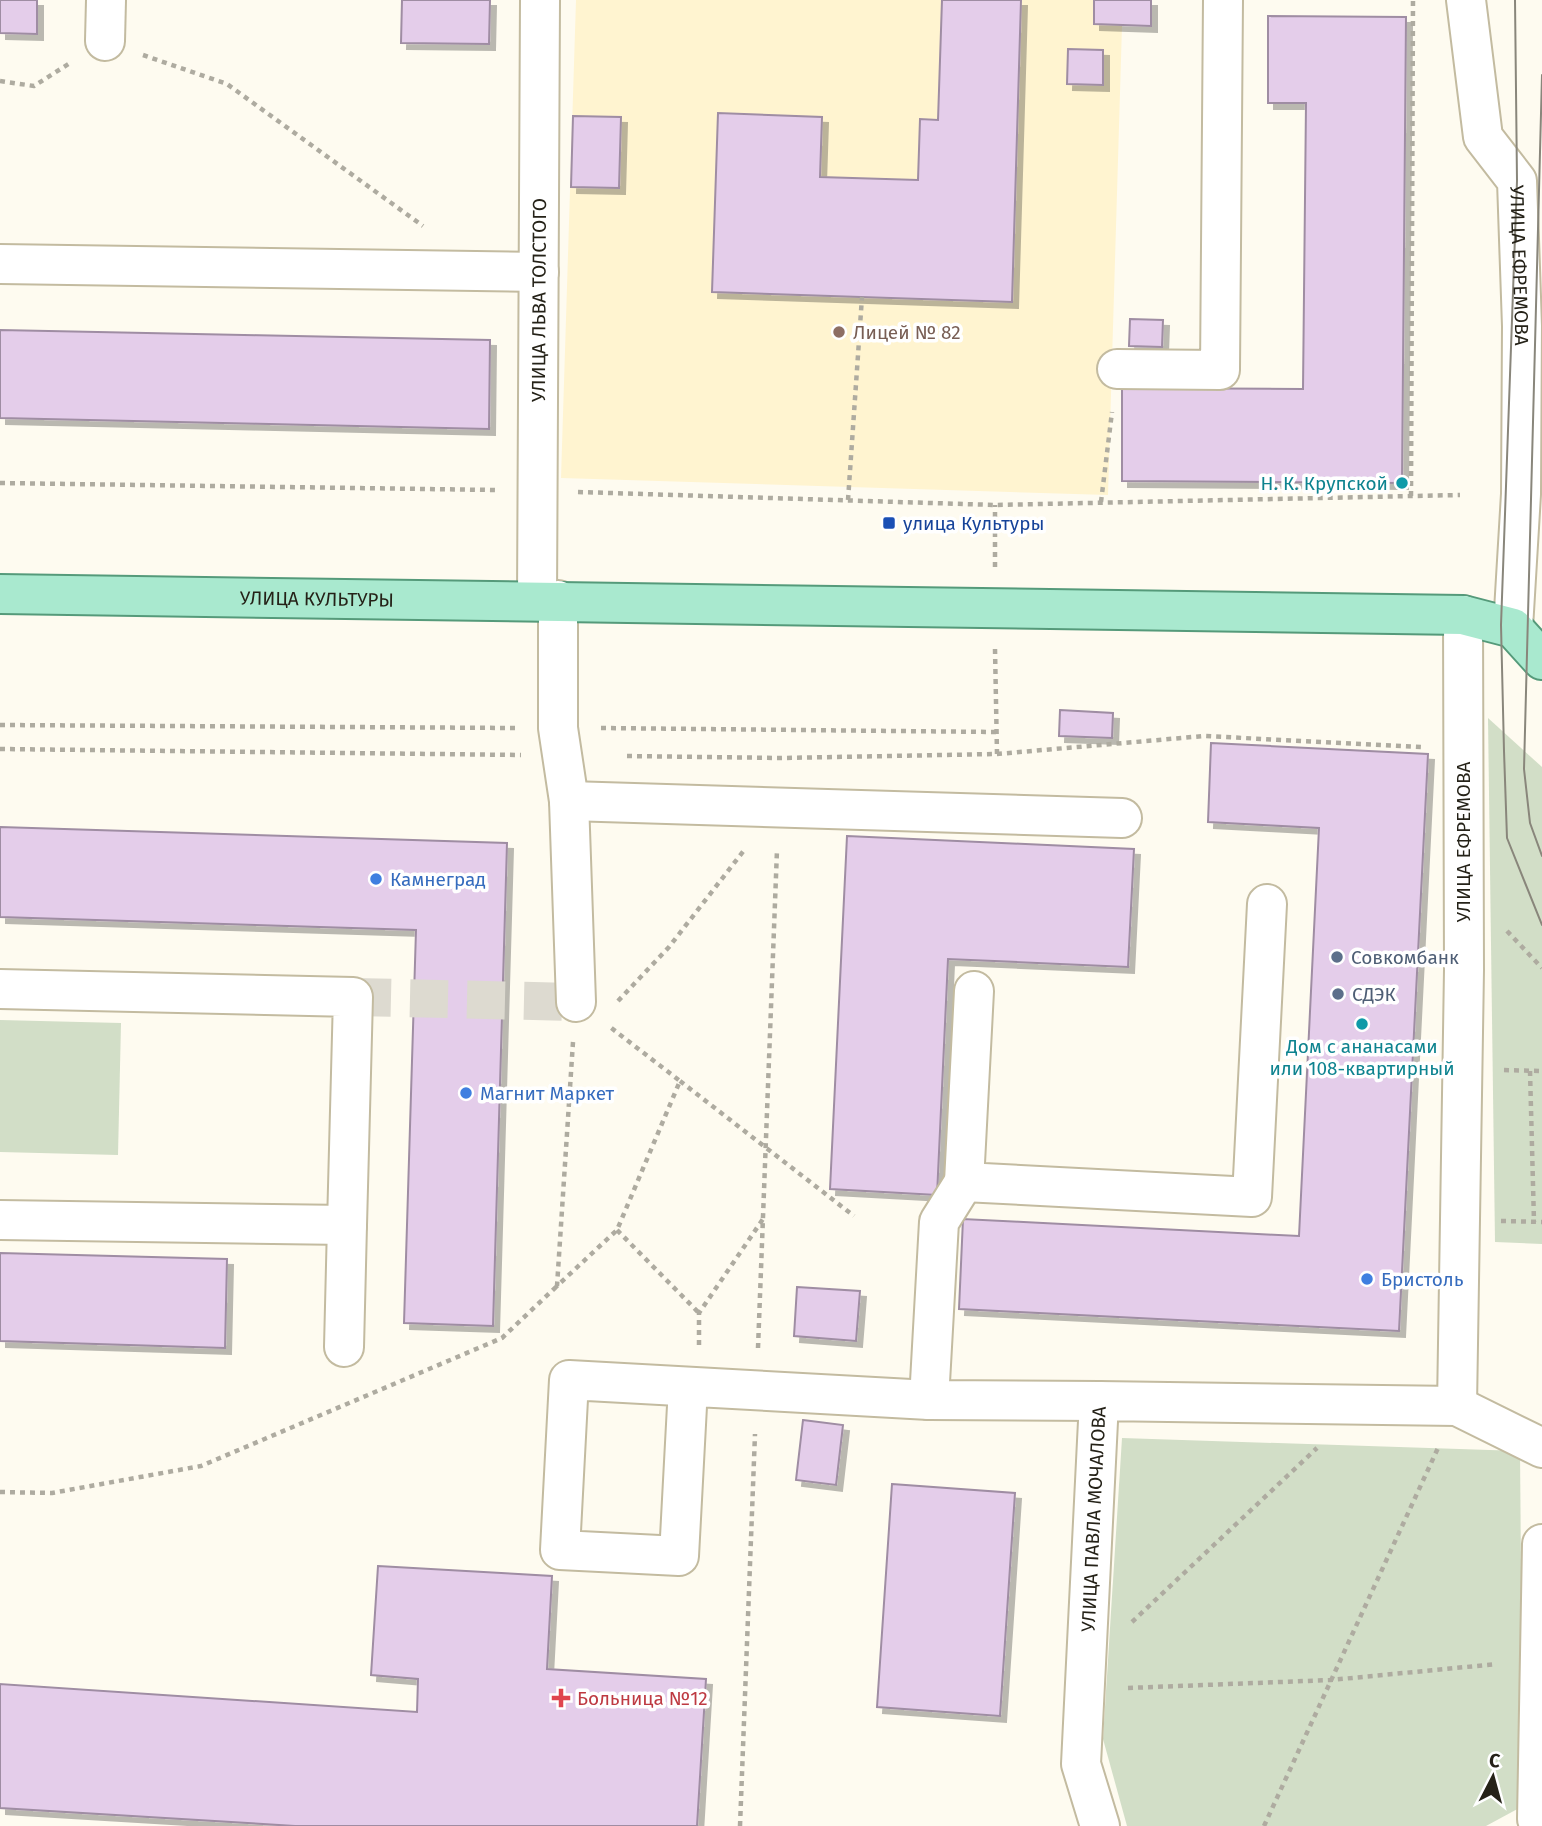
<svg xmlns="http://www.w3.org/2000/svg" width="1542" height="1826" viewBox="0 0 1542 1826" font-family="'Fira Sans',sans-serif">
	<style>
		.built { fill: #fff4d0 }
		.green { fill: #d2dec7 }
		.building { fill: #e4cdea; stroke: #9f8da3; stroke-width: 2; filter: url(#shadow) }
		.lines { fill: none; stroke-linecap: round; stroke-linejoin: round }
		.minor-tunnel { stroke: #dddad0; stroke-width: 38; stroke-dasharray: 38 19; stroke-linecap: butt }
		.minor-casing { stroke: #c3bba0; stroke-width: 42 }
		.major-casing { stroke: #559a7a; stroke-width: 42 }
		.path { stroke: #aeaba0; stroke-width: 4.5; stroke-dasharray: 5 5; stroke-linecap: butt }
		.minor { stroke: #fff; stroke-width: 38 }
		.major { stroke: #a9e9cf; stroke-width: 38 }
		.tram { stroke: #89867b; stroke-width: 2 }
		.education-dot { fill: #8d6e63; stroke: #fff; stroke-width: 2.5 }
		.culture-dot { fill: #0f9aa8; stroke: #fff; stroke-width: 2.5 }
		.transit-dot { fill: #1a4fb4; stroke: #fff; stroke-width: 2.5 }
		.shop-dot { fill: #3f7fe0; stroke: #fff; stroke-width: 2.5 }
		.service-dot { fill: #5c6f8a; stroke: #fff; stroke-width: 2.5 }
		.health-dot { fill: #e0444e; stroke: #fff; stroke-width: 2.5 }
		.labels { text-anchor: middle; stroke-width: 7; stroke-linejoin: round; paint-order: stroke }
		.street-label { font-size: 19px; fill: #252218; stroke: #fff }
		.education-label { font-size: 19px; fill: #785e54; stroke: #fff; text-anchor: start }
		.culture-label { font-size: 19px; fill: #0d838f; stroke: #fff; text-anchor: end }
		.transit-label { font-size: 19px; fill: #164399; stroke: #fff; text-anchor: start }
		.shop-label { font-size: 19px; fill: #366cbe; stroke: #fff; text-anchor: start }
		.service-label { font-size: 19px; fill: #4e5e75; stroke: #fff; text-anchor: start }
		.health-label { font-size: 19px; fill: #be3a42; stroke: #fff; text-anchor: start }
	</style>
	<defs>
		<filter id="shadow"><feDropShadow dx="6" dy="6" stdDeviation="0" flood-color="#0004"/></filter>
	</defs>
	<rect width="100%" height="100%" fill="#fefbf0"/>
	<polygon class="built" points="576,0 1151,0 1151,26 1122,26 1108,495 561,478"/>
	<g class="green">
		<polygon points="1488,718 1542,767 1542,1244 1495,1242"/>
		<polygon points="0,1020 121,1023 118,1155 0,1152"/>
		<polygon points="1122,1438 1520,1451 1523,1806 1486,1826 1127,1826 1103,1739"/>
	</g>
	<g class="building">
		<polygon points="0,0 37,0 37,34 0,33"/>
		<polygon points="402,0 490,0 489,44 401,43"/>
		<polygon points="942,0 1021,0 1012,302 712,292 718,113 822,117 820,177 918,180 920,119 938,120"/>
		<polygon points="1094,0 1151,0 1151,26 1094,24"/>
		<polygon points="1268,16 1406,17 1402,483 1122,481 1122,388 1303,389 1306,103 1268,103"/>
		<polygon points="1068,49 1103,50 1103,85 1067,84"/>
		<polygon points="573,116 621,117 619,188 571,187"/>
		<polygon points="1130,319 1163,320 1162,347 1129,346"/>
		<polygon points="0,330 490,340 489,429 0,418"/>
		<polygon points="1060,710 1113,713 1112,738 1059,736"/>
		<polygon points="1211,743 1428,754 1399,1331 959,1309 963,1219 1299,1236 1319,828 1208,822"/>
		<polygon points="0,827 507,843 493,1326 404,1323 416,930 0,917"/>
		<polygon points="847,836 1134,849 1128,967 948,959 937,1195 830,1189"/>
		<polygon points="0,1253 227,1259 225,1348 0,1341"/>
		<polygon points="797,1287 860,1291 856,1341 794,1336"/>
		<polygon points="803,1420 843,1425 836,1485 796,1480"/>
		<polygon points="892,1484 1015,1493 1000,1716 877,1707"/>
		<polygon points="378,1566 552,1576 547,1669 706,1679 697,1826 295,1826 0,1808 0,1684 417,1712 418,1679 371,1675"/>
	</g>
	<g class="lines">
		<polyline class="minor-tunnel" points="353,997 576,1002"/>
		<defs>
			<g id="minor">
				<path id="s1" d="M1466,0L1483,137L1517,181L1522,326L1521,494L1513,628"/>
				<polyline points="105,41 106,0"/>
				<polyline points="0,264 539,272"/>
				<polyline points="1117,369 1220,370 1223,0"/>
				<polyline points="558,600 558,728 569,801 576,1002"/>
				<path id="s2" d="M537,601L540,0"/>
				<polyline points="569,801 1122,818"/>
				<polyline points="0,989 353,997 347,1225 0,1220"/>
				<polyline points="974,991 964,1182 1252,1197 1267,904"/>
				<polyline points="344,1347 347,1225"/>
				<polyline points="688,1387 679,1556 560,1550 569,1380 929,1400 1099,1401"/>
				<polyline points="929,1400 939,1222 964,1182"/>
				<polyline points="1457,1406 1464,970 1463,615"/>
				<polyline points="1537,1819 1542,1544"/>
				<path id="s3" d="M1100,1826L1081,1764L1099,1401L1457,1406L1542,1448"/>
			</g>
			<g id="major">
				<path id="s4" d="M0,594L1463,615L1513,628L1542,660"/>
			</g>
		</defs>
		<use href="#minor" class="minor-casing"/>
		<use href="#major" class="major-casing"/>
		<g class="path">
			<polyline points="143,55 227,84 423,226"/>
			<polyline points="0,81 34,86 70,63"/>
			<polyline points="0,483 496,490"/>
			<polyline points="578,492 995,505 1460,495"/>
			<polyline points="1411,496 1413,0"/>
			<polyline points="848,500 862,297"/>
			<polyline points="1101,502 1112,412"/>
			<polyline points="995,567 995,505"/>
			<polyline points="995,649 997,754"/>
			<polyline points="0,725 516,728"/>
			<polyline points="601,728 996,732"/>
			<polyline points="0,749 521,755"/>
			<polyline points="627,756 781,758 997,754 1204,736 1422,747"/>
			<polyline points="1507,931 1542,968"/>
			<polyline points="618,1001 669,947 745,849"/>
			<polyline points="573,1042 557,1286 617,1230 680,1081 610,1027"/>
			<polyline points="1504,1070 1542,1071"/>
			<polyline points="1530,1071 1534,1222"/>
			<polyline points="680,1081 854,1216"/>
			<polyline points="1501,1221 1542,1222"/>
			<polyline points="617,1230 699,1313"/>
			<polyline points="699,1345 699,1313 763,1219"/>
			<polyline points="758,1348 777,850"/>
			<polyline points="0,1492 52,1493 201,1466 502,1338 557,1286"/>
			<polyline points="1132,1622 1317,1448"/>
			<polyline points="1128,1688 1331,1680 1497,1664"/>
			<polyline points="740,1826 755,1434"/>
			<polyline points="1264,1826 1438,1448"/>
		</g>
		<use href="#minor" class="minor"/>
		<use href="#major" class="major"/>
		<g class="tram">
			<polyline points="1515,0 1517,181 1501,625 1504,751 1507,838 1542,925"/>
			<polyline points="1542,75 1524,769 1530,823 1542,856"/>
		</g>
	</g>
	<circle class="education-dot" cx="839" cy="332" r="7"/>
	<g class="culture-dot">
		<circle cx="1402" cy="483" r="7"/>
		<circle cx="1362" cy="1024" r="7"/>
	</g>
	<rect class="transit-dot" x="882" y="516" width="14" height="14" rx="3.5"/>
	<g class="shop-dot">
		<circle cx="376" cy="879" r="7"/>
		<circle cx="466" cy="1093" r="7"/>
		<circle cx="1367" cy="1279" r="7"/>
	</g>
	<g class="service-dot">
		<circle cx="1337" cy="957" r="7"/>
		<circle cx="1338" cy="994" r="7"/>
	</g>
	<path class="health-dot" d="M557.5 1687.5h7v7h7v7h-7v7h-7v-7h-7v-7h7z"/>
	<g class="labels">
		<g class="street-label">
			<text dy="7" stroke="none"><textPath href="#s1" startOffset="278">УЛИЦА ЕФРЕМОВА</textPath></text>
			<text dy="7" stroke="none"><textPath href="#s2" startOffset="301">УЛИЦА ЛЬВА ТОЛСТОГО</textPath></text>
			<text dy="7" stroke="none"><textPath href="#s4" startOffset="317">УЛИЦА КУЛЬТУРЫ</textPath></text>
			<text transform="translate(1463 842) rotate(-90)" y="7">УЛИЦА ЕФРЕМОВА</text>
			<text dy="7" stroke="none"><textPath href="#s3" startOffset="310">УЛИЦА ПАВЛА МОЧАЛОВА</textPath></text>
		</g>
		<g class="education-label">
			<text x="853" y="339">Лицей № 82</text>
		</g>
		<g class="culture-label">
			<text x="1388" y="490">Н. К. Крупской</text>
			<text x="1362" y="1053" text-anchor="middle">Дом с ананасами<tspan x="1362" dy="22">или 108-квартирный</tspan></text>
		</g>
		<g class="transit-label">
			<text x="903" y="530">улица Культуры</text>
		</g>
		<g class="shop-label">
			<text x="390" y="886">Камнеград</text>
			<text x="480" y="1100">Магнит Маркет</text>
			<text x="1381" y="1286">Бристоль</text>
		</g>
		<g class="service-label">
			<text x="1351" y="964">Совкомбанк</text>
			<text x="1352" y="1001">СДЭК</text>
		</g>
		<g class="health-label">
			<text x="577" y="1705">Больница №12</text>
		</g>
	</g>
	<g transform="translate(1493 1777) rotate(6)" stroke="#ffffff" stroke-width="5" paint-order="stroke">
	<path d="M0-5L12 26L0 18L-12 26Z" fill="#252218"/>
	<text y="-10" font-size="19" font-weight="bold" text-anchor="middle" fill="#252218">С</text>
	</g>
</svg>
